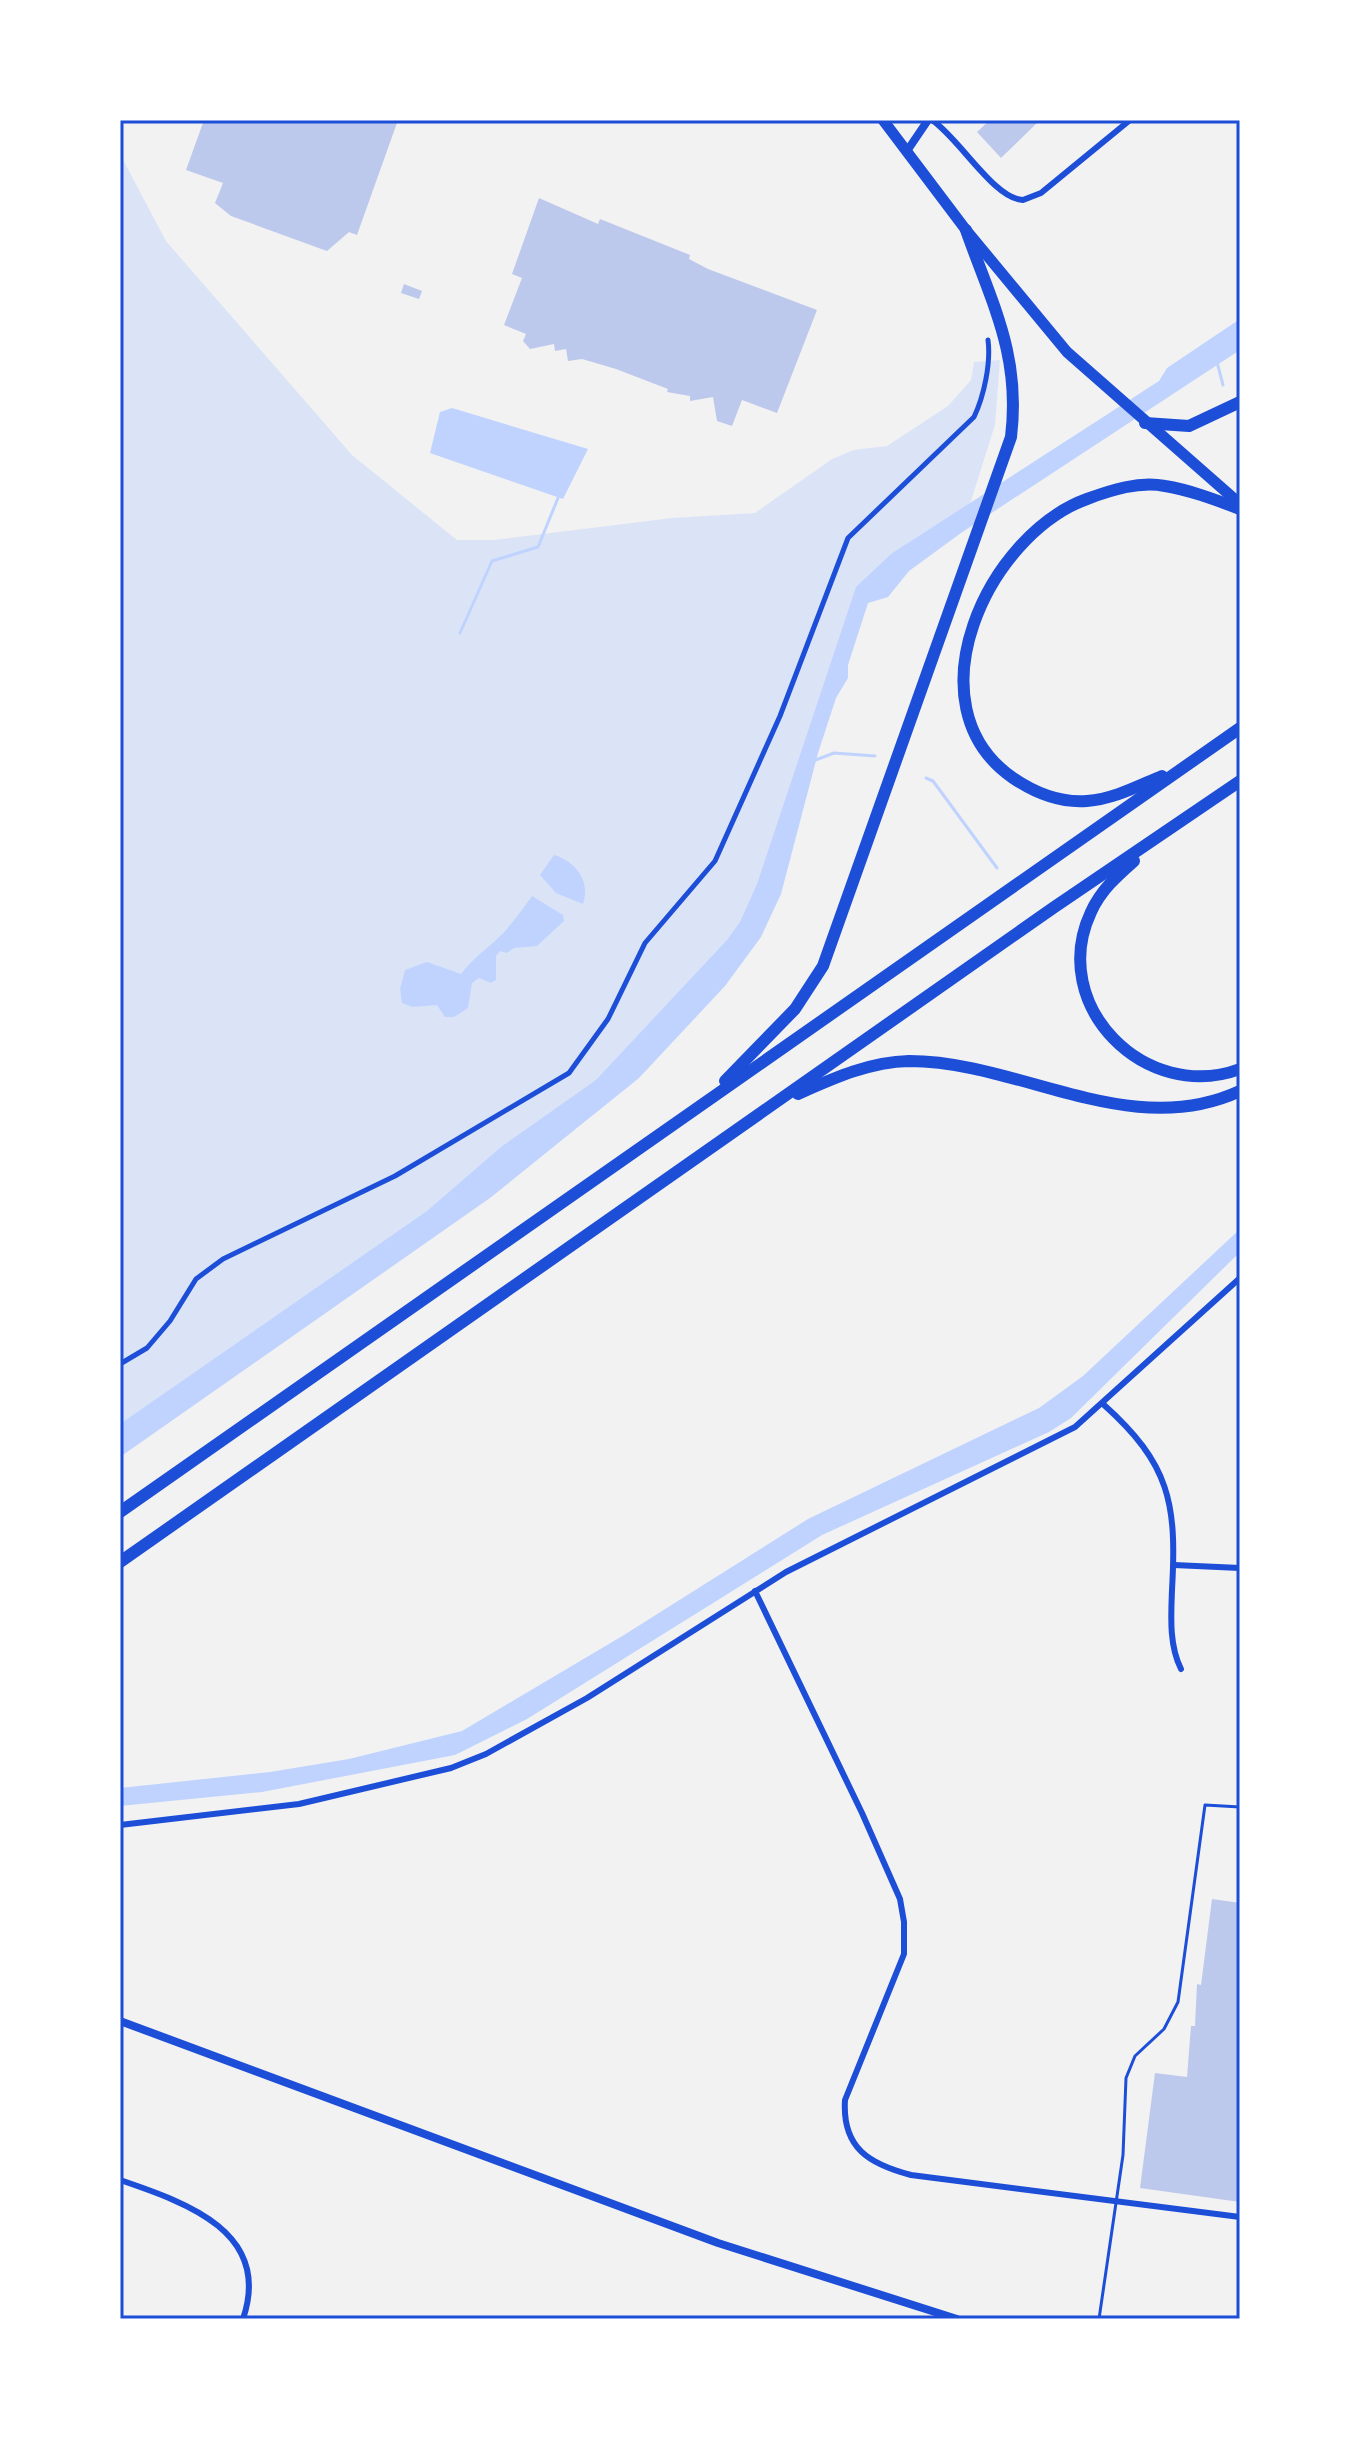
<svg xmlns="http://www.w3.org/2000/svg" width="1360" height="2439" viewBox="0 0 1360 2439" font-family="Helvetica,sans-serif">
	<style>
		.green { fill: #dbe4f7 }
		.water { fill: #bfd3fe }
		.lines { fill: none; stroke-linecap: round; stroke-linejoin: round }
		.stream { stroke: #bfd3fe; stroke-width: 3 }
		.building { fill: #bdc9ec }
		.service { stroke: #1d4ed8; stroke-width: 3 }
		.pedestrian { stroke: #1d4ed8; stroke-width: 5 }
		.minor { stroke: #1d4ed8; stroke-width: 6 }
		.tertiary { stroke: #1d4ed8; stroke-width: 8 }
		.trunk { stroke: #1d4ed8; stroke-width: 11 }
		.motorway { stroke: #1d4ed8; stroke-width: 12 }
		.neatline { fill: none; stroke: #1d4ed8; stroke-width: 3 }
	</style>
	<rect width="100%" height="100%" fill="#f2f2f2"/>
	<polygon class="green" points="120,154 166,241 352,455 457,540 494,540 672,518 755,513 832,459 854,450 887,446 948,406 971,380 974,362 1000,360 995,425 965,520 858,607 752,922 630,1067 120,1444"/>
	<g class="water">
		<polygon points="1240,319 1240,350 961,533 909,571 888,597 868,603 848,665 848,678 836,698 818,753 781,894 761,937 725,986 639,1078 490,1198 120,1457 120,1424 427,1211 501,1147 596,1080 727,940 740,922 757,884 856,587 891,554 1159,381 1167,368"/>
		<polygon points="452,408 588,449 563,499 430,453 440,412"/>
		<path d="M554,855C575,861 591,881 583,904L556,893L540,875Z"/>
		<path d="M532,896L563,915L564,921L537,946L514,948L507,953L500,951L496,956V980L491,983L479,978L472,983L468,1008L454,1017H445L437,1005L412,1007L402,1003L400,989L405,970L427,962L461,974C472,960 481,953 494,942C509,929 521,911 532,896Z"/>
		<polygon points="1240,1229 1240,1252 1071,1418 1049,1432 822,1535 527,1719 455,1755 262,1792 120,1806 120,1788 270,1772 349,1759 462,1731 624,1635 808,1519 1039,1408 1083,1376"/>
	</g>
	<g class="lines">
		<g class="stream">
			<polyline points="1217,362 1223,385"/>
			<polyline points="460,633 492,561 538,547 558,498"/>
			<polyline points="813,761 834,753 875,756"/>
			<polyline points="926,778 933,781 997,868"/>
		</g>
	</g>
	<g class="building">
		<polygon points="204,120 398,120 357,235 349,232 327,251 231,216 215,203 223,183 186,170"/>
		<polygon points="990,120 1040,120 1001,158 977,132"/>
		<polygon points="539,198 598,224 600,219 690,255 689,259 708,269 817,310 777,413 742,400 732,426 717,421 713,397 690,401 690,396 667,392 668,389 616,369 582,359 568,361 566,349 555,351 554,344 530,349 523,341 526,334 504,325 522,278 512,274"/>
		<polygon points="404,284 422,291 419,299 401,293"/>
		<polygon points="1212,1899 1240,1903 1240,2202 1140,2188 1155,2073 1187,2077 1191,2026 1195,2026 1197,1984 1201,1985"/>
	</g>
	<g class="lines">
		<polyline class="service" points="1099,2319 1123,2155 1126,2078 1135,2056 1164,2029 1178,2002 1205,1805 1240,1807"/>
		<path class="pedestrian" d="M120,1364L147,1348L170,1321L196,1279L223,1259L395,1176L569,1073L608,1019L645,943L715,861L780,716L848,538L974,417C984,396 991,363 988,340"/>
		<g class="minor">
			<path d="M932,120C959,138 994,199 1023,200L1041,193L1130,120"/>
			<path d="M1103,1404C1170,1464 1177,1503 1172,1590C1171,1616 1169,1645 1181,1669"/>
			<polyline points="1174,1565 1240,1568"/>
			<path d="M755,1591L862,1813L900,1899L904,1922V1954L845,2100C842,2148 869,2164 911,2175L1240,2217"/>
			<polyline points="120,1825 299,1804 451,1768 486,1754 587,1698 786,1572 1075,1427 1240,1278"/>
			<path d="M120,2180C184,2202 273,2231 243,2319"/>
		</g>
		<g class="tertiary">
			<polyline points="907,151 928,120"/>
			<polyline points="120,2021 718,2243 957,2319"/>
		</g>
		<polyline class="trunk" points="883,120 966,230 1067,352 1240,504"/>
		<g class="motorway">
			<polyline points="1145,423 1189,426 1240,402"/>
			<path d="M1162,776C1138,786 1114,799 1087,801C1061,803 1035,793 1013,778C908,705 988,535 1087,499C1111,490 1139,481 1165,486C1190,490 1216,500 1240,509"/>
			<path d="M1134,861C1117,876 1101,890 1091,912C1047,1006 1146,1104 1240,1069"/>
			<path d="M725,1081L795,1009L823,966L1011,437C1021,355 992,304 966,230"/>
			<path d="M798,1094C834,1078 869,1062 909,1061C1020,1061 1130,1142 1240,1091"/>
			<polyline points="120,1512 1240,728"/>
			<polyline points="120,1562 1053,908 1240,781"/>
		</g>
	</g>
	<rect width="1360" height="2439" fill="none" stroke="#ffffff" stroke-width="244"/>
	<rect x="122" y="122" width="1116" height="2195" class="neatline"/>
</svg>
